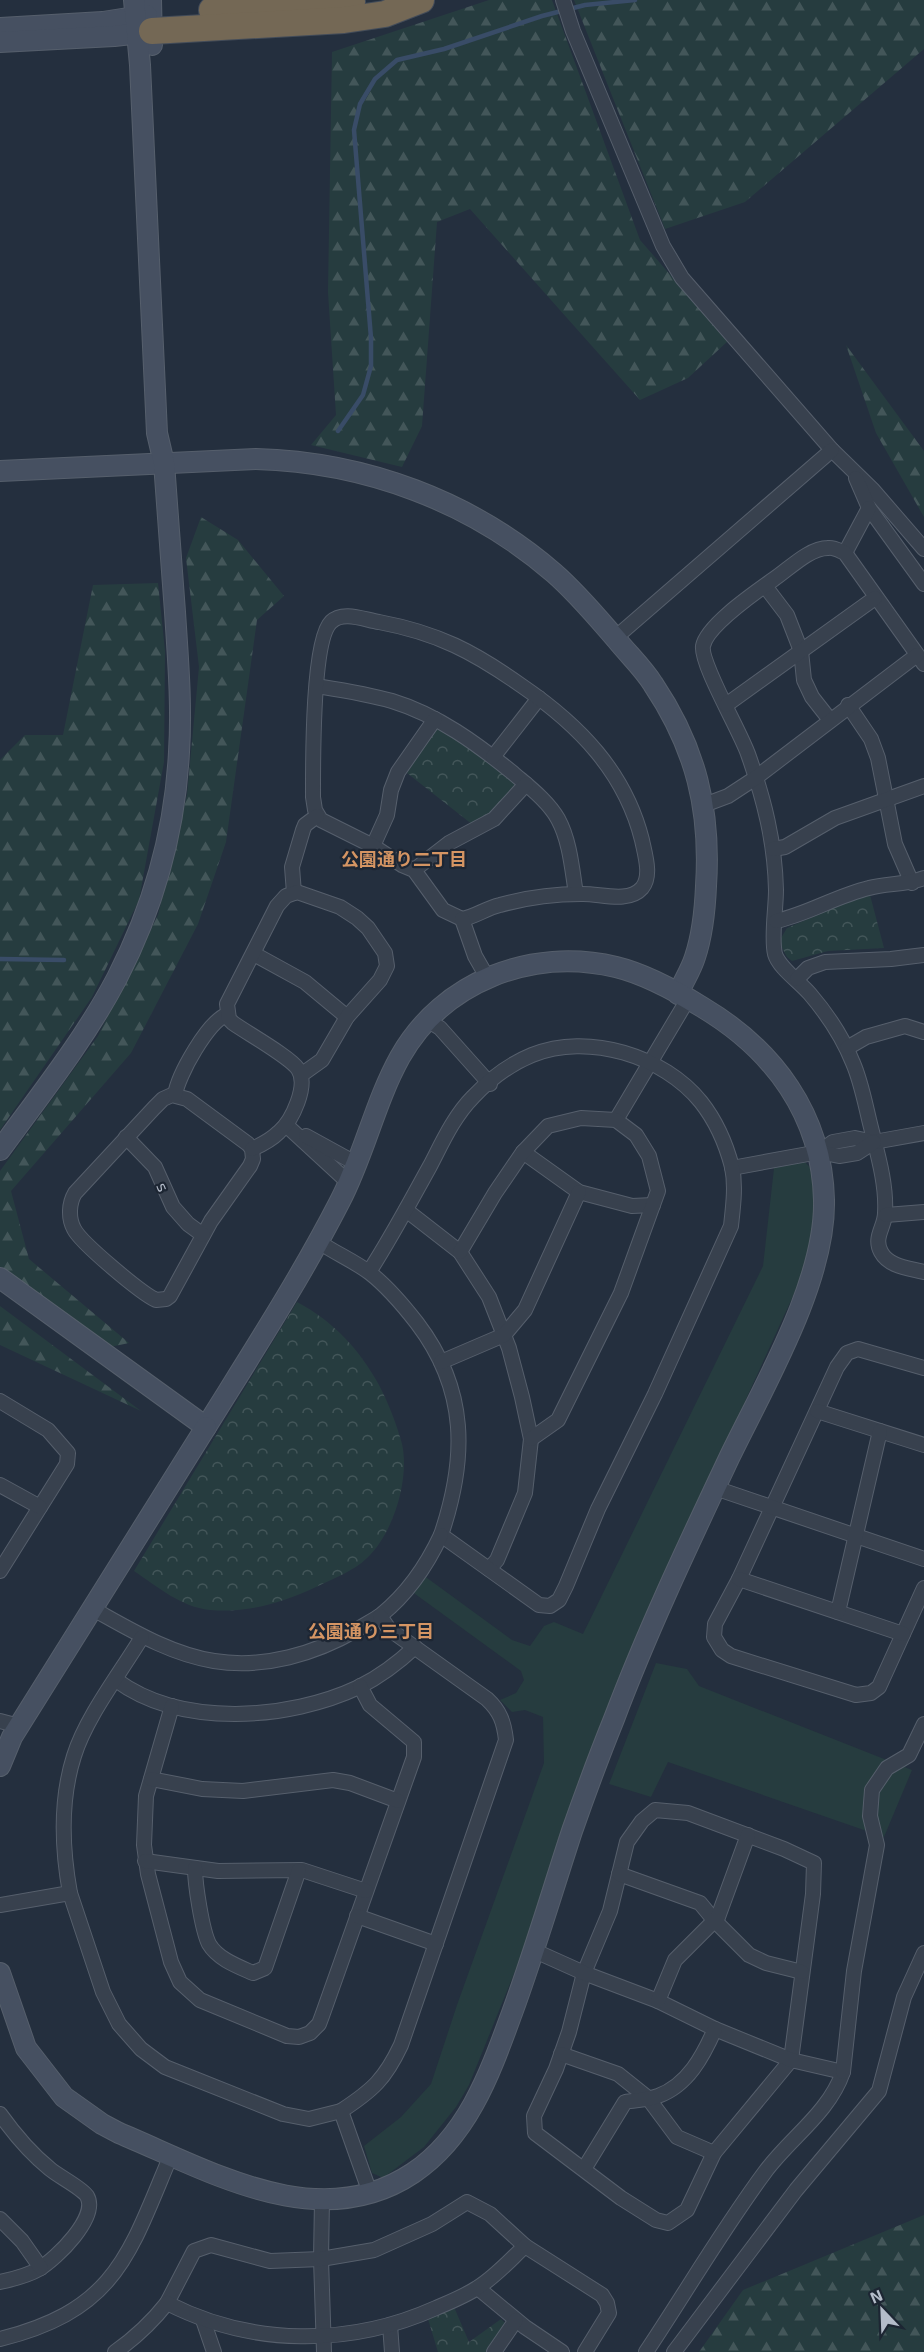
<svg xmlns="http://www.w3.org/2000/svg" width="924" height="2352" viewBox="0 0 924 2352" font-family="'Exo 2','Noto Sans JP',sans-serif">
	<style>
		.forest { fill: url(#forest-firs) }
		.park { fill: url(#park-crowns) }
		.garden { fill: #263c3f }
		.lines { fill: none; stroke-linecap: round; stroke-linejoin: round }
		.stream { stroke: #394c67; stroke-width: 4.5 }
		.street-casing { stroke: #565f6c; stroke-width: 16 }
		.secondary-casing { stroke: #565f6c; stroke-width: 22 }
		.highway-casing { stroke: #434c59; stroke-width: 28 }
		.street { stroke: #38414e; stroke-width: 14 }
		.secondary { stroke: #465061; stroke-width: 20 }
		.highway { stroke: #746855; stroke-width: 26 }
		.labels { text-anchor: middle; stroke-width: 4.5; stroke-linejoin: round; paint-order: stroke }
		.street-label { font-size: 16px; fill: #b4bcc9; stroke: #1d2633 }
		.neighbourhood-label { font-size: 18px; font-weight: bold; fill: #d59563; stroke: #1d2633 }
	</style>
	<defs>
		<pattern id="forest-firs" width="22" height="20" patternUnits="userSpaceOnUse" patternTransform="scale(1.5)"><rect width="22" height="20" fill="#263c3f"/><path d="M5 1l3.5 6h-7zM16 11l3.5 6h-7z" fill="#435659"/></pattern>
		<pattern id="park-crowns" width="20" height="18" patternUnits="userSpaceOnUse" patternTransform="scale(1.5)"><rect width="20" height="18" fill="#263c3f"/><path d="M2 6a3 3 0 1 1 6 0M12 15a3 3 0 1 1 6 0" fill="none" stroke="#435659"/></pattern>
	</defs>
	<rect width="100%" height="100%" fill="#242f3e"/>
	<g class="forest">
		<polygon points="489,0 552,0 640,240 728,341 688,378 640,400 470,209 437,222 422,426 402,467 311,445 336,415 328,292 332,52"/>
		<polygon points="574,0 924,0 924,49 745,202 665,229"/>
		<polygon points="846,345 924,451 924,517 876,433"/>
		<polygon points="201,517 238,540 284,596 257,620 226,842 198,924 131,1053 11,1191 29,1259 129,1343 110,1347 0,1270 0,1171 98,1036 158,915 187,795 199,667 186,558"/>
		<polygon points="158,583 165,651 164,762 139,900 92,997 0,1130 0,760 25,735 63,735 93,585"/>
		<polygon points="0,1306 141,1411 0,1345"/>
		<polygon points="924,2215 924,2352 699,2352 743,2290"/>
	</g>
	<g class="park">
		<polygon points="436,723 521,785 496,811 473,825 407,773"/>
		<polygon points="870,895 884,948 828,951 792,961 787,957 781,946 781,938 787,928 847,902"/>
		<path d="M297,1302C333,1321 360,1350 379,1385C388,1402 397,1425 402,1444C410,1479 393,1534 367,1558C354,1571 332,1579 316,1587C282,1603 248,1613 210,1610C181,1607 158,1587 134,1571Z"/>
		<polygon points="454,2307 469,2342 501,2319 506,2324 488,2352 438,2352 428,2319"/>
	</g>
	<g class="garden">
		<polygon points="805,1162 815,1173 813,1227 804,1272 747,1397 469,2085 456,2107 424,2147 383,2178 372,2173 364,2146 401,2117 431,2084 457,2005 544,1763 543,1717 525,1710 512,1712 500,1700 516,1693 524,1680 521,1671 411,1591 423,1575 512,1640 530,1646 544,1626 554,1622 583,1634 763,1266 774,1168"/>
		<polygon points="656,1663 687,1669 699,1686 912,1770 884,1837 668,1762 651,1797 609,1784"/>
	</g>
	<g class="lines">
		<g class="stream">
			<polyline points="338,431 363,395 371,366 371,338 354,130 360,104 375,79 397,60 444,49 542,16 585,5 635,0"/>
			<polyline points="0,959 64,960"/>
		</g>
		<defs>
			<g id="street">
				<polyline points="563,0 573,31 663,246 682,278 832,450 873,490 924,549"/>
				<polyline points="856,478 869,508 924,584"/>
				<polyline points="845,553 869,508"/>
				<polyline points="765,586 787,615 801,651 804,680 812,697 830,720"/>
				<polyline points="615,638 832,450"/>
				<path d="M924,664L845,553C840,551 834,547 828,548C809,548 789,569 774,579C756,592 707,625 703,646C700,663 740,731 748,754C764,799 775,842 776,890C776,909 771,937 775,954C779,968 800,982 810,994C828,1015 843,1038 853,1063C860,1079 864,1098 868,1115C875,1146 887,1181 885,1213C885,1227 873,1237 881,1252C889,1267 909,1268 924,1272"/>
				<path d="M317,686C342,690 368,694 392,701C438,715 477,744 513,773C528,786 548,801 558,819C570,841 572,869 576,894"/>
				<polyline points="726,705 875,598"/>
				<polyline points="848,705 871,739 878,758 895,844 912,883"/>
				<polyline points="493,757 539,698"/>
				<polyline points="704,805 728,796 754,779 917,655"/>
				<polyline points="373,846 387,815 391,790 398,772 435,719"/>
				<polyline points="773,849 785,847 835,818 924,786"/>
				<path d="M414,870L443,910L462,919C475,917 486,908 500,905C525,898 554,894 581,894C599,893 628,904 642,888C652,876 645,855 642,840C625,772 579,725 522,686C474,652 438,633 379,622C365,620 343,610 331,622C312,640 313,767 313,797L315,810L321,820L373,846L402,865L414,870L449,843L494,819L526,784"/>
				<polyline points="294,893 292,867 303,830 305,825 317,816"/>
				<polyline points="462,919 475,956 487,977"/>
				<path d="M776,921C808,914 836,896 869,888C887,883 906,885 924,878"/>
				<polyline points="254,954 305,982 347,1017"/>
				<polyline points="797,979 808,968 825,962 891,959 924,955"/>
				<polyline points="427,1020 440,1028 490,1084"/>
				<polyline points="847,1048 866,1037 905,1026 924,1032"/>
				<path d="M172,1095L187,1099L248,1144L252,1149L253,1159L250,1166L211,1221L170,1296L166,1299L156,1300C141,1293 81,1243 74,1229C68,1218 69,1203 75,1193L154,1108L163,1099Z"/>
				<path d="M175,1095C178,1075 208,1021 228,1014"/>
				<polyline points="616,1120 688,999"/>
				<polyline points="286,1125 349,1183"/>
				<polyline points="306,1136 357,1164"/>
				<polyline points="126,1137 155,1167 173,1207 188,1224 203,1235"/>
				<path d="M252,1149C261,1145 271,1140 279,1132C292,1121 309,1085 298,1069C290,1057 247,1033 233,1023L229,1019L227,1004L277,906L286,896L297,892L340,907L357,918L368,928L385,953L387,966L380,980L347,1017L322,1060L301,1075"/>
				<polyline points="523,1152 579,1192 632,1206 653,1205"/>
				<polyline points="819,1152 833,1142 855,1138 874,1142 924,1133"/>
				<polyline points="732,1168 819,1152 839,1156 857,1153 874,1142"/>
				<polyline points="406,1210 460,1252 489,1297 509,1348 522,1397 531,1439 525,1493 497,1560 489,1569"/>
				<polyline points="886,1215 924,1212"/>
				<path d="M319,1242C335,1253 354,1261 370,1273C388,1287 403,1305 417,1323C468,1390 467,1458 441,1535L539,1605L550,1606L559,1600L566,1586L598,1509L655,1394L731,1226C733,1207 736,1186 732,1167C726,1144 716,1121 701,1102C664,1056 588,1032 532,1055C510,1064 489,1080 473,1097C454,1116 442,1143 430,1166C410,1202 391,1238 369,1272"/>
				<polyline points="460,1252 495,1193 523,1152 548,1126 581,1118 616,1120 636,1135 649,1156 658,1191 621,1293 558,1420 531,1439"/>
				<polyline points="441,1362 504,1335 525,1310 579,1192"/>
				<polyline points="924,1368 858,1349 847,1353 837,1367 739,1579 715,1624 714,1637 722,1650 731,1656 856,1695 871,1693 879,1687 924,1588"/>
				<polyline points="0,1401 48,1430 68,1453 67,1464 0,1571"/>
				<polyline points="817,1411 924,1445"/>
				<polyline points="0,1485 40,1507"/>
				<polyline points="715,1488 924,1559"/>
				<polyline points="739,1579 903,1634"/>
				<path d="M93,1609C131,1630 170,1654 214,1661C264,1669 315,1654 358,1629C366,1624 374,1620 381,1615C407,1594 427,1565 441,1535"/>
				<polyline points="838,1612 880,1431"/>
				<path d="M116,1680C181,1728 289,1720 359,1687C379,1677 399,1662 415,1647"/>
				<polyline points="172,1706 146,1796 144,1845 148,1874 171,1962 180,1982 200,2000 287,2036 299,2037 310,2033 319,2024 322,2016 414,1757 414,1742 370,1705 360,1686"/>
				<polyline points="0,1721 19,1726"/>
				<polyline points="151,1779 202,1789 243,1791 333,1780 350,1783 398,1801"/>
				<polygon points="655,1810 688,1813 784,1849 814,1863 813,1894 791,2060 714,2153 687,2210 668,2223 656,2220 621,2198 535,2133 534,2116 556,2069 569,2032 584,1973 610,1911 627,1842 642,1821"/>
				<polyline points="145,1861 218,1871 302,1870 366,1891"/>
				<path d="M195,1868C195,1884 202,1930 209,1944C218,1959 237,1966 253,1973L265,1968L299,1870"/>
				<polyline points="619,1874 700,1903 714,1920 749,1955 766,1963 802,1972"/>
				<polyline points="70,1893 103,1992 119,2024 141,2049 165,2067 283,2114 309,2119 341,2111"/>
				<path d="M0,1905L70,1893C62,1849 60,1800 74,1756C86,1717 121,1672 142,1637"/>
				<polyline points="357,1916 436,1944"/>
				<path d="M535,1951L584,1973L658,2001L715,2029L791,2060L843,2072C829,2113 790,2138 765,2172C722,2230 686,2292 646,2352"/>
				<polyline points="658,2001 675,1960 718,1917 748,1835"/>
				<polyline points="561,2054 618,2074 648,2098 677,2137 714,2153"/>
				<polyline points="843,2072 854,1971 877,1845 870,1816 872,1790 887,1768 909,1755 924,1724"/>
				<path d="M0,2114C15,2135 30,2153 50,2169C58,2176 82,2188 87,2196C99,2217 57,2258 39,2269C27,2276 14,2279 0,2282"/>
				<path d="M584,2169L625,2102C635,2100 648,2100 658,2096C688,2085 703,2056 715,2029"/>
				<path d="M370,2193L341,2111C373,2090 385,2079 401,2045L506,1740C504,1722 500,1711 487,1699L389,1629L380,1616"/>
				<polyline points="322,2200 321,2259 324,2352"/>
				<polyline points="0,2219 22,2241 41,2268"/>
				<polyline points="478,2288 525,2327 562,2352"/>
				<polyline points="167,2303 194,2251 211,2245 270,2261 321,2259 374,2250 432,2224 467,2202 490,2214 525,2246"/>
				<polyline points="203,2320 214,2352"/>
				<polyline points="390,2325 392,2352"/>
				<path d="M0,2339C116,2310 129,2255 171,2155"/>
				<path d="M115,2352C135,2338 152,2322 167,2303C251,2346 349,2347 436,2308C450,2302 465,2296 477,2288C495,2277 510,2260 525,2246L602,2295L607,2303L609,2313L585,2352"/>
				<polyline points="494,2352 516,2320"/>
				<polyline points="674,2352 796,2190 879,2091 904,1997 924,1953"/>
			</g>
			<g id="secondary">
				<polyline points="151,0 152,45"/>
				<polyline points="0,28 103,22 147,15"/>
				<polyline points="0,42 114,36 149,32"/>
				<path d="M0,471L256,459C365,462 471,501 554,573C577,593 596,616 616,639C628,654 643,668 653,684C696,748 711,810 706,886C705,910 703,933 695,957C691,970 683,982 678,994"/>
				<path d="M0,1150C41,1094 85,1039 117,978C153,908 175,831 179,752C182,706 178,659 175,612C171,562 168,513 164,463L157,433L140,65L134,0"/>
				<path d="M0,1278L206,1427C252,1353 300,1279 340,1201C364,1155 375,1102 400,1057C443,981 532,947 616,967C645,974 676,991 702,1007C774,1050 822,1115 824,1200C826,1280 765,1384 730,1456C689,1543 648,1629 614,1719C599,1756 585,1794 572,1831C552,1892 534,1953 512,2013C490,2073 468,2136 413,2173C319,2236 210,2171 119,2133L102,2124L64,2097L26,2048L0,1973"/>
				<polyline points="0,1766 12,1737 206,1427"/>
			</g>
			<g id="highway">
				<polyline points="212,10 352,2"/>
				<polyline points="152,31 344,20 385,14 421,0"/>
			</g>
		</defs>
		<use href="#street" class="street-casing"/>
		<use href="#secondary" class="secondary-casing"/>
		<use href="#highway" class="highway-casing"/>
		<use href="#street" class="street"/>
		<use href="#secondary" class="secondary"/>
		<use href="#highway" class="highway"/>
	</g>
	<g class="labels">
		<g class="street-label">
			<text transform="translate(163 1187) rotate(67)" y="6">s</text>
		</g>
		<g class="neighbourhood-label">
			<text x="404" y="866">公園通り二丁目</text>
			<text x="371" y="1638">公園通り三丁目</text>
		</g>
	</g>
	<g transform="translate(882 2310) rotate(337)" stroke="#1d2633" stroke-width="4.5" paint-order="stroke">
	<path d="M0-4.5L10 22L0 15L-10 22Z" fill="#b4bcc9"/>
	<text y="-9" font-size="16" font-weight="bold" text-anchor="middle" fill="#b4bcc9">N</text>
	</g>
</svg>
